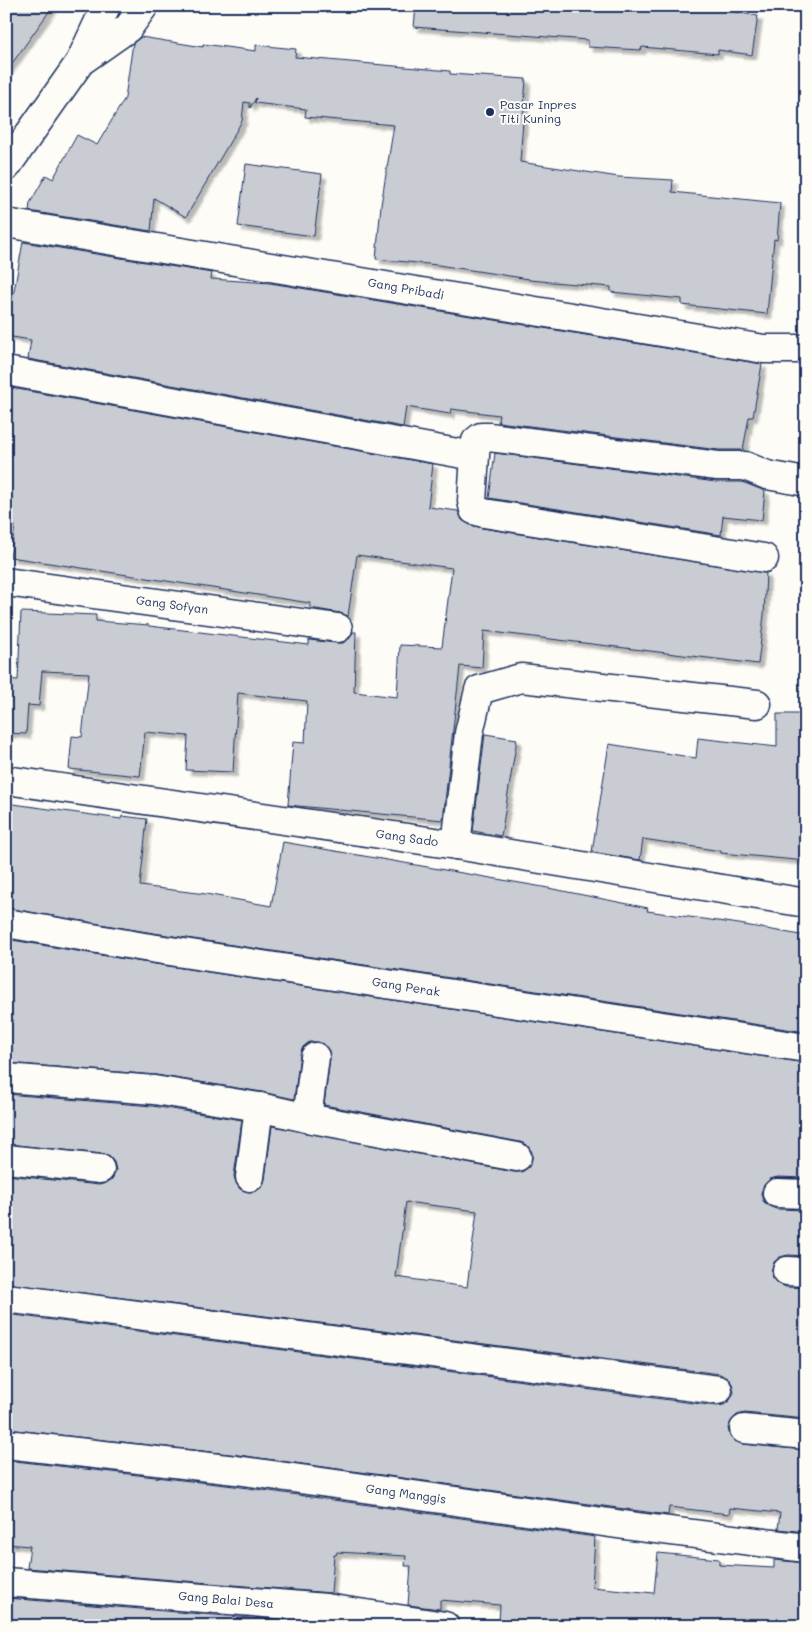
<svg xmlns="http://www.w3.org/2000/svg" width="812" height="1632" viewBox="0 0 812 1632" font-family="Mali,sans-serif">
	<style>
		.building { fill: #c9ccd3; stroke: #1b2f5e; fill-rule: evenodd; filter: url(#shadow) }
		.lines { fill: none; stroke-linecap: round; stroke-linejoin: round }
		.minor-casing { stroke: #1b2f5e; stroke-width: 31 }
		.major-casing { stroke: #1b2f5e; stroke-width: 31 }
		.minor { stroke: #fdfcf7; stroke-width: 28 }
		.major { stroke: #fdfcf7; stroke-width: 28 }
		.poi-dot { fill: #1b2f5e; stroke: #fdfcf7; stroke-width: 2 }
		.labels { text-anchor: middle; stroke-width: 4; stroke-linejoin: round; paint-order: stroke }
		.poi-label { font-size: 12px; fill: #1b2f5e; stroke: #fdfcf7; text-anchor: start }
		.street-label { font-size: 12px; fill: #1b2f5e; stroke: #fdfcf7 }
	</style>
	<defs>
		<filter id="shadow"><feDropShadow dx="4.5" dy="4.5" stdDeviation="1" flood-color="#0004"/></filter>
	</defs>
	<rect width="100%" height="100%" fill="#fdfcf7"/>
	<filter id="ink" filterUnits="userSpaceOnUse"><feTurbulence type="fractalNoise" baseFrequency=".02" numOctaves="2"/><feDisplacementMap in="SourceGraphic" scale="10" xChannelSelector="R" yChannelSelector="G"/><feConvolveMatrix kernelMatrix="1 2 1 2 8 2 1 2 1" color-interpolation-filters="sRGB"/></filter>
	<g filter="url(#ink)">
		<g class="building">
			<polygon points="6,6 53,6 6,72"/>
			<polygon points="416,6 724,6 724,10 758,16 752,55 718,50 718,54 642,47 641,50 588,47 588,40 414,27"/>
			<polygon points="141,37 203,47 203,44 256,51 256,45 296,49 295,57 450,71 450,74 526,79 520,162 619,177 673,180 672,192 780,203 777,240 774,239 767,314 682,305 682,299 611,292 611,287 529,280 529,279 438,265 376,259 381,205 394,125 305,117 306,109 255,103 256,98 250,108 250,103 244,102 242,121 186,217 154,198 151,231 29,211 30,203 46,175 53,179 77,135 97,145 125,98 133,43"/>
			<polygon points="246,164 322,174 314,236 238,226"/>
			<polygon points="23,242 212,273 211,279 270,283 762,364 753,417 749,417 743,450 719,450 498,422 499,415 451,409 450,414 406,407 403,427 28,359 31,340 6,336 6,301 12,302"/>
			<polygon points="6,387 433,464 428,507 458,511 462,520 470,525 482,528 766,573 764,615 758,664 484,631 482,668 460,666 443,820 288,805 293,742 305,743 307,701 238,693 233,772 186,770 188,736 145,732 140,776 69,769 72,736 82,737 89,673 42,671 39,706 28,705 26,734 6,733 6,679 18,680 21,612 96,615 96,621 149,625 149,626 309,645 309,640 336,643 343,643 350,638 353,632 356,632 354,692 397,697 400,645 442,647 452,568 357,555 348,616 340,613 310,608 310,603 10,557 15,526 6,525"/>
			<polygon points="495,453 716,482 742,482 765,491 762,520 723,516 721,535 489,498"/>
			<polygon points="777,714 804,714 804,739 806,739 806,861 721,853 721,851 643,839 640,860 592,852 609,744 696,758 698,738 777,747"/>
			<polygon points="485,734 517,739 501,836 473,831"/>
			<polygon points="6,803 121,819 122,816 147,819 140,886 206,894 271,906 283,842 543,887 648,908 647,911 739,924 806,936 806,1032 147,932 6,908"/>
			<path d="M6,939L142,962L806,1063V1178L778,1177L770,1179L764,1185L761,1193L763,1201L769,1206L776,1209L806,1210V1256L788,1255L780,1257L774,1262L771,1271L773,1278L779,1284L786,1287L806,1288V1419L745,1413L737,1415L732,1420L728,1428L730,1436L735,1441L742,1444L806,1450V1532L778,1529L780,1513L730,1508L729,1514L669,1507L668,1515L238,1455L6,1429V1314L716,1406L724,1405L730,1400L734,1392L732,1384L728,1378L720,1374L6,1283V1175L99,1185L106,1183L112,1179L116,1170L114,1162L109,1156L102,1154L6,1144V1094L152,1106L242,1120L234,1176L236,1183L240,1189L248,1192L256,1191L262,1187L265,1179L272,1126L514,1172H522L529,1167L532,1159V1152L527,1145L520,1142L324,1105L330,1059L329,1051L324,1044L318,1042H309L302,1048L300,1055L294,1099L262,1092L156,1075L6,1063ZM406,1202L477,1211L467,1287L396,1277Z"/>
			<polygon points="6,1460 234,1486 595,1537 592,1587 654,1593 658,1553 719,1559 719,1565 774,1568 774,1560 806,1563 806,1626 545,1626 499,1622 500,1605 440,1600 440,1609 408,1605 411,1566 405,1566 406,1556 337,1552 336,1555 334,1555 331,1593 27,1568 30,1546 6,1544"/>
			<polygon points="6,1598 324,1624 328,1624 328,1626 6,1625"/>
		</g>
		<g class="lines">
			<defs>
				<g id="minor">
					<polyline points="6,223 764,349 806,349"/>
					<polyline points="6,371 474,456"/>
					<polyline points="764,558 484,513 474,510 472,501 476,441 481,437 489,437 718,466 745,466 767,475 806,482"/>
					<polyline points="6,582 338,628"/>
					<polyline points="6,780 456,845 806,903"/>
					<polyline points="456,845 469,733 479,690 521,678 757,704"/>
					<polyline points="6,923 144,947 806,1048"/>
					<polyline points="6,1078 154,1090 259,1107 307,1118 517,1157"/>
					<polyline points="307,1118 315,1057"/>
					<polyline points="6,1159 100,1169"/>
					<polyline points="250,1177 259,1107"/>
					<polyline points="777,1193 806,1194"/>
					<polyline points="787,1271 806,1272"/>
					<polyline points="6,1298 718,1390"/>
					<polyline points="744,1429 806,1435"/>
					<polyline points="6,1444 236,1470 638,1527 806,1548"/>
					<polyline points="6,1582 326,1608 445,1626"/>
				</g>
				<g id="major">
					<polyline points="81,61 128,28 144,6"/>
					<polyline points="6,167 80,62 106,6"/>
				</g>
			</defs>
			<use href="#minor" class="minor-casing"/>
			<use href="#major" class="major-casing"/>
			<use href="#minor" class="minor"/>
			<use href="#major" class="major"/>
		</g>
	</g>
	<circle class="poi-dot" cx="490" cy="112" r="5"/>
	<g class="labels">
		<g class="poi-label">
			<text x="500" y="109">Pasar Inpres<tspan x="500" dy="14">Titi Kuning</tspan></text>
		</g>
		<g class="street-label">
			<text transform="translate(406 289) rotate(10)" y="4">Gang Pribadi</text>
			<text transform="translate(172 605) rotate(8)" y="4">Gang Sofyan</text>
			<text transform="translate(407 838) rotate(8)" y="4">Gang Sado</text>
			<text transform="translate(406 987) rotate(9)" y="4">Gang Perak</text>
			<text transform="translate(406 1494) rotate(8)" y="4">Gang Manggis</text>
			<text transform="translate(226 1600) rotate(5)" y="4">Gang Balai Desa</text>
		</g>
	</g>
	<rect width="812" height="1632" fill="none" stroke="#fdfcf7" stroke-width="25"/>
	<rect x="12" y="12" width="787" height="1607" fill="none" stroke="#1b2f5e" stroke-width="2" filter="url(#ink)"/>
</svg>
